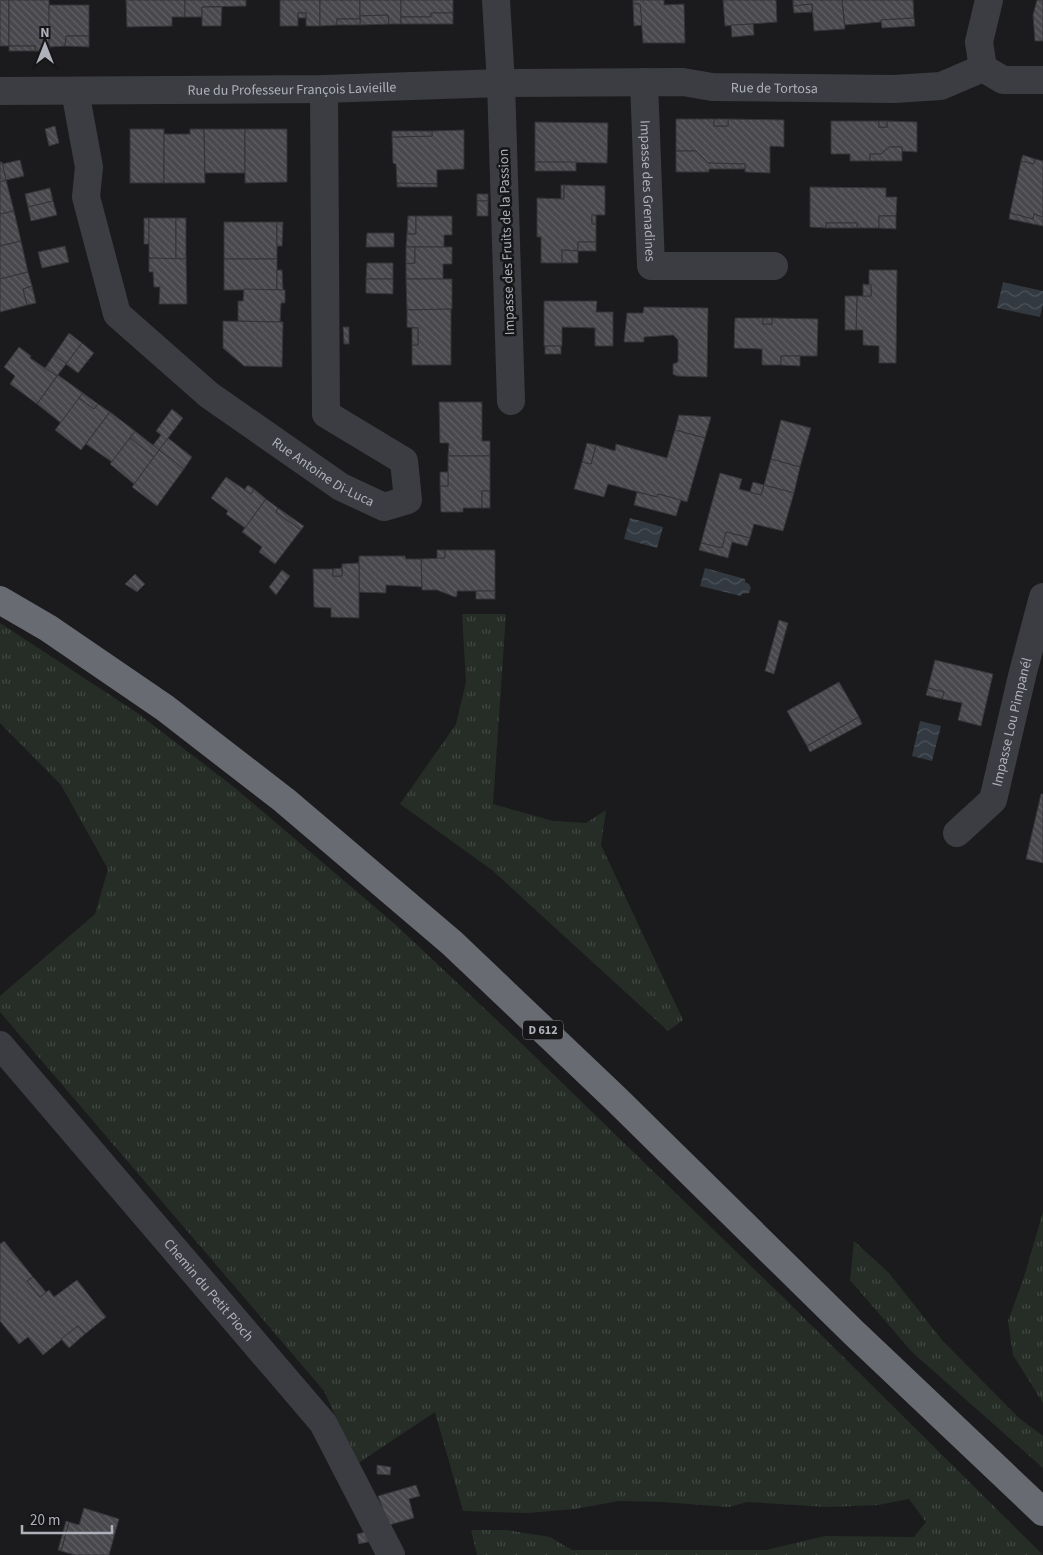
<svg xmlns="http://www.w3.org/2000/svg" width="1043" height="1555" viewBox="0 0 1043 1555" font-family="'Source Sans 3',sans-serif">
	<style>
		.grass { fill: url(#grass-tufts) }
		.water { fill: url(#water-waves) }
		.building { fill: url(#building-back-hatch); stroke: #353539 }
		.lines { fill: none; stroke-linecap: round; stroke-linejoin: round }
		.minor { stroke: #3c3d42; stroke-width: 28 }
		.highway { stroke: #696b72; stroke-width: 28 }
		.labels { text-anchor: middle; stroke-width: 5; stroke-linejoin: round; paint-order: stroke }
		.shield { fill: #161618; stroke: #81838a; stroke-width: 1 }
		.shield-label { font-size: 12px; font-weight: bold; fill: #afb2bb }
		.street-label { font-size: 14px; fill: #afb2bb; stroke: #161618 }
	</style>
	<defs>
		<pattern id="grass-tufts" width="24" height="20" patternUnits="userSpaceOnUse" patternTransform="scale(1.25)"><rect width="24" height="20" fill="#252d26"/><path d="M3 7l-1-3M5 7V3M7 7l1-3M15 17l-1-3M17 17v-4M19 17l1-3" fill="none" stroke="#424944"/></pattern>
		<pattern id="water-waves" width="16" height="10" patternUnits="userSpaceOnUse" patternTransform="scale(1.25)"><rect width="16" height="10" fill="#323940"/><path d="M0 5q4-4 8 0t8 0" fill="none" stroke="#4d535a"/></pattern>
		<pattern id="building-back-hatch" width="6" height="6" patternUnits="userSpaceOnUse" patternTransform="scale(1.25)"><rect width="6" height="6" fill="#48484d"/><path d="M-1 5l2 2M0 0l6 6M5-1l2 2" fill="none" stroke="#606065"/></pattern>
	</defs>
	<rect width="100%" height="100%" fill="#1b1b1d"/>
	<g class="grass">
		<polygon points="462,614 506,614 493,804 553,821 586,823 606,810 601,845 683,1020 668,1031 492,870 400,804 456,724 466,682"/>
		<polygon points="0,623 136,712 234,787 396,925 520,1042 786,1300 1043,1555 477,1555 471,1530 507,1530 550,1537 572,1550 766,1550 825,1536 914,1537 926,1522 909,1499 878,1505 829,1507 747,1502 729,1507 662,1502 619,1501 575,1509 528,1513 463,1511 435,1412 357,1464 324,1391 0,1012 0,996 95,914 108,869 61,785 0,723"/>
		<polygon points="1043,1212 1043,1403 1013,1355 1008,1321 1024,1277"/>
		<polygon points="854,1241 889,1273 942,1340 1019,1418 1043,1436 1043,1468 912,1352 850,1280"/>
	</g>
	<g class="water">
		<polygon points="1003,282 1043,291 1043,304 1040,317 997,308"/>
		<polygon points="630,518 663,527 657,548 624,539"/>
		<polygon points="705,568 745,579 745,582 749,584 751,588 749,593 742,594 741,596 700,586"/>
		<polygon points="920,721 941,726 932,761 912,756"/>
	</g>
	<g class="building">
		<rect x="0" y="0" width="9" height="46"/>
		<polygon points="9,0 49,0 50,51 35,51 35,46 9,46"/>
		<polygon points="126,0 185,0 185,17 172,17 172,26 127,27"/>
		<polygon points="185,0 246,0 246,6 202,7 202,17 185,17"/>
		<polygon points="280,0 320,0 320,26 306,26 306,13 298,13 298,26 280,26"/>
		<polygon points="320,0 360,0 360,19 337,19 337,25 320,26"/>
		<polygon points="360,0 401,0 401,24 389,24 388,15 360,16"/>
		<polygon points="401,0 453,0 453,13 431,13 431,17 401,17"/>
		<polygon points="633,0 664,0 664,5 684,4 685,43 643,43 640,4 633,4"/>
		<polygon points="723,0 776,0 777,22 725,26"/>
		<polygon points="793,0 842,0 845,29 814,31 812,4 793,6"/>
		<polygon points="842,0 913,0 914,18 881,20 881,22 845,25"/>
		<polygon points="1037,0 1043,0 1043,41 1035,41 1033,15"/>
		<polygon points="633,4 640,4 642,25 634,26"/>
		<polygon points="812,4 812,12 794,13 793,6"/>
		<polygon points="49,5 89,5 89,36 66,36 65,46 49,47"/>
		<polygon points="202,7 222,7 221,26 202,26"/>
		<rect x="298" y="13" width="8" height="5"/>
		<polygon points="431,13 453,13 453,24 401,24 401,17 431,17"/>
		<polygon points="388,15 389,24 360,25 360,16"/>
		<polygon points="914,18 915,26 882,28 881,20"/>
		<rect x="337" y="19" width="23" height="6"/>
		<polygon points="753,24 754,35 732,37 731,25"/>
		<polygon points="66,36 89,36 89,47 65,46"/>
		<rect x="9" y="46" width="26" height="5"/>
		<polygon points="676,119 714,119 714,126 728,126 728,119 784,120 784,147 770,146 770,173 745,172 745,164 708,163 696,151 676,151"/>
		<rect x="714" y="119" width="14" height="7"/>
		<polygon points="831,121 879,121 879,127 887,127 887,121 917,122 917,152 902,151 902,147 889,147 881,154 870,154 870,161 850,161 850,154 831,154"/>
		<rect x="879" y="121" width="8" height="6"/>
		<polygon points="535,122 608,123 607,163 535,162"/>
		<polygon points="55,126 59,143 49,146 45,129"/>
		<rect x="130" y="129" width="34" height="54"/>
		<polygon points="190,129 204,129 205,183 164,183 164,134 190,134"/>
		<polygon points="204,129 245,129 245,173 205,173"/>
		<polygon points="245,129 287,129 287,182 245,183"/>
		<polygon points="464,130 464,169 437,170 437,184 397,183 396,164 393,163 392,137 432,136 432,131"/>
		<polygon points="392,131 432,131 432,136 392,137"/>
		<polygon points="889,147 902,147 902,161 870,161 870,154 881,154"/>
		<polygon points="676,151 696,151 708,163 745,164 745,169 709,169 709,172 676,172"/>
		<polygon points="1023,155 1035,159 1034,164 1021,161"/>
		<polygon points="1035,159 1043,161 1043,217 1034,214 1033,219 1010,213 1021,161 1034,164"/>
		<polygon points="20,160 24,176 6,180 2,164"/>
		<polygon points="0,162 2,162 6,180 0,182"/>
		<rect x="535" y="162" width="41" height="9"/>
		<polygon points="6,180 14,211 0,214 0,182"/>
		<polygon points="397,183 437,184 437,187 397,187"/>
		<rect x="561" y="185" width="3" height="14"/>
		<polygon points="564,185 605,186 605,215 592,215 592,224 596,224 596,242 578,242 578,251 562,250 562,263 541,263 541,237 537,237 537,198 564,199"/>
		<polygon points="810,187 886,188 886,197 897,197 896,216 879,216 879,228 857,228 857,223 826,223 826,228 810,227"/>
		<polygon points="50,188 53,201 28,207 25,194"/>
		<rect x="477" y="194" width="11" height="7"/>
		<polygon points="53,201 57,215 31,221 28,207"/>
		<rect x="477" y="201" width="11" height="15"/>
		<polygon points="14,211 21,241 0,246 0,214"/>
		<polygon points="1010,213 1033,219 1034,214 1043,217 1043,226 1009,219"/>
		<rect x="592" y="215" width="4" height="9"/>
		<polygon points="408,216 416,216 416,234 407,234"/>
		<polygon points="416,216 452,216 452,235 444,235 444,247 406,247 407,234 416,234"/>
		<polygon points="879,216 896,216 896,229 879,228"/>
		<rect x="144" y="218" width="5" height="26"/>
		<polygon points="149,218 176,218 176,259 149,258"/>
		<rect x="176" y="218" width="10" height="41"/>
		<rect x="224" y="222" width="53" height="37"/>
		<polygon points="277,222 283,222 282,246 277,246"/>
		<rect x="826" y="223" width="31" height="5"/>
		<polygon points="367,233 394,233 394,247 366,247"/>
		<polygon points="21,241 28,272 0,279 0,246"/>
		<rect x="578" y="242" width="18" height="9"/>
		<polygon points="65,246 69,262 42,268 38,252"/>
		<polygon points="406,247 415,247 415,263 406,264"/>
		<polygon points="415,247 452,247 452,264 443,264 443,279 406,279 406,264 415,263"/>
		<polygon points="562,250 578,251 578,263 562,263"/>
		<polygon points="149,258 186,259 187,304 159,304 160,287 154,287 153,272 149,272"/>
		<rect x="224" y="259" width="53" height="31"/>
		<polygon points="367,263 393,263 393,279 366,279"/>
		<polygon points="277,270 282,270 283,290 277,290"/>
		<polygon points="869,270 897,270 896,363 879,363 879,346 863,345 863,330 856,330 857,296 871,296 871,285 869,285"/>
		<polygon points="28,272 32,286 23,289 27,305 0,312 0,279"/>
		<polygon points="366,279 393,279 393,294 366,293"/>
		<polygon points="406,279 452,279 452,309 407,310"/>
		<polygon points="863,284 871,285 871,296 863,296"/>
		<polygon points="32,286 36,303 27,305 23,289"/>
		<polygon points="244,289 285,290 285,303 281,303 280,322 238,321 238,301 243,301"/>
		<polygon points="845,296 857,296 856,330 845,330"/>
		<polygon points="544,301 597,301 596,312 613,312 613,346 595,346 595,328 562,327 562,346 544,346"/>
		<polygon points="644,307 708,308 707,377 677,376 673,374 673,364 678,362 678,340 673,335 644,337 644,342 624,342 627,313 643,313"/>
		<polygon points="451,309 451,365 412,365 412,345 418,345 418,328 407,327 407,310"/>
		<polygon points="735,318 763,318 763,324 772,324 772,318 818,319 817,356 781,356 781,365 762,365 762,349 734,348"/>
		<rect x="763" y="318" width="9" height="6"/>
		<polygon points="223,321 283,322 282,367 244,366 223,348"/>
		<polygon points="343,327 349,327 349,344 344,344"/>
		<rect x="412" y="328" width="6" height="17"/>
		<polygon points="69,333 82,343 66,364 54,355"/>
		<polygon points="82,343 94,353 78,373 66,364"/>
		<rect x="545" y="346" width="16" height="8"/>
		<polygon points="19,347 31,356 30,358 57,376 37,404 10,384 15,376 4,367"/>
		<polygon points="54,355 66,364 57,376 45,368"/>
		<polygon points="781,356 800,356 800,366 781,365"/>
		<polygon points="58,375 83,393 61,423 37,404"/>
		<polygon points="83,393 98,404 94,409 79,398"/>
		<polygon points="79,398 94,409 98,404 110,412 81,450 55,430"/>
		<polygon points="439,402 482,402 482,441 490,441 490,456 448,456 449,443 440,443"/>
		<polygon points="172,409 183,418 159,450 153,445 161,435 156,431"/>
		<polygon points="110,412 135,431 112,462 86,444"/>
		<polygon points="679,415 711,417 705,438 675,430"/>
		<polygon points="781,420 811,428 800,467 771,459"/>
		<polygon points="675,430 705,438 687,502 658,494 657,497 608,484 604,497 574,489 582,462 591,464 596,445 615,451 616,444 667,458"/>
		<polygon points="135,431 159,450 154,457 130,438"/>
		<polygon points="130,438 154,457 134,484 110,464"/>
		<polygon points="168,438 192,457 184,469 159,450"/>
		<polygon points="587,443 596,445 591,464 582,462"/>
		<polygon points="159,450 184,469 157,506 132,487"/>
		<polygon points="448,456 490,456 490,491 482,491 482,508 463,508 463,512 441,512 440,486 448,486"/>
		<polygon points="771,459 800,467 794,493 764,485"/>
		<rect x="440" y="472" width="8" height="14"/>
		<polygon points="720,473 742,479 739,489 761,495 764,485 794,493 783,531 754,524 750,538 726,532 722,548 701,543"/>
		<polygon points="226,477 251,494 254,489 266,499 245,528 226,514 228,511 211,498"/>
		<polygon points="753,482 764,485 761,495 750,492"/>
		<polygon points="248,485 254,489 251,494 244,490"/>
		<rect x="482" y="491" width="8" height="17"/>
		<polygon points="637,492 657,497 658,494 681,500 676,516 634,505"/>
		<polygon points="266,499 278,508 276,512 301,530 275,564 259,552 262,547 242,532"/>
		<polygon points="278,508 304,526 301,530 276,512"/>
		<polygon points="726,532 750,538 747,546 732,542 728,558 699,550 701,543 722,548"/>
		<polygon points="437,550 445,550 445,558 437,559"/>
		<polygon points="445,550 495,550 495,591 457,591 457,596 455,597 437,590 422,590 421,559 445,558"/>
		<polygon points="359,556 405,556 406,559 421,559 422,587 386,585 386,593 359,592"/>
		<polygon points="359,563 359,618 331,617 331,608 314,607 313,569 333,569 333,576 342,576 342,564"/>
		<polygon points="342,568 342,576 333,576 333,569"/>
		<polygon points="282,570 290,576 276,595 269,587"/>
		<polygon points="135,574 145,584 137,592 125,584"/>
		<rect x="476" y="591" width="19" height="8"/>
		<polygon points="779,620 788,623 774,674 765,671"/>
		<polygon points="935,660 993,674 981,726 958,720 962,703 942,699 944,692 928,688"/>
		<polygon points="839,682 859,717 807,746 787,711"/>
		<polygon points="928,688 944,692 942,699 926,695"/>
		<polygon points="859,717 862,724 810,752 807,746"/>
		<polygon points="1041,794 1043,794 1043,863 1026,859"/>
		<polygon points="4,1241 33,1277 27,1281 40,1297 49,1290 54,1297 77,1280 106,1317 85,1334 78,1326 43,1355 28,1337 19,1344 0,1321 0,1244"/>
		<polygon points="33,1277 46,1292 40,1297 27,1281"/>
		<polygon points="78,1326 85,1334 69,1348 61,1339"/>
		<polygon points="377,1465 391,1467 390,1475 377,1474"/>
		<polygon points="416,1485 420,1496 409,1499 414,1518 389,1525 378,1496"/>
		<polygon points="84,1508 119,1519 109,1555 75,1555 61,1551 69,1522 79,1525"/>
		<polygon points="66,1521 69,1522 61,1551 58,1550"/>
		<polygon points="370,1531 372,1541 359,1544 357,1534"/>
	</g>
	<g class="lines">
		<g class="minor">
			<polyline points="983,68 979,42 989,0"/>
			<polyline points="983,68 1003,80 1043,80"/>
			<path id="s1" d="M644,82L651,266H774"/>
			<path id="s2" d="M0,91L324,89L501,83L496,0"/>
			<path id="s3" d="M75,91L89,167L86,197L117,314L209,395L341,487L384,507L408,500L404,461L326,414L324,89"/>
			<path id="s4" d="M511,401L501,83L683,82L712,87L894,89L941,86L983,68"/>
			<path id="s5" d="M957,833L993,800L1023,672L1043,597"/>
			<path id="s6" d="M0,1045L323,1423L391,1555"/>
		</g>
		<polyline class="highway" points="0,600 48,628 165,708 284,800 452,943 615,1098 853,1332 1043,1512"/>
	</g>
	<g class="labels">
		<rect class="shield" x="523" y="1020.5" width="40" height="19" rx="4"/>
		<g class="shield-label">
			<text x="543" y="1034">D 612</text>
		</g>
		<g class="street-label">
			<text dy="5" stroke="none"><textPath href="#s4" startOffset="592">Rue de Tortosa</textPath></text>
			<text dy="5" stroke="none"><textPath href="#s2" startOffset="292">Rue du Professeur François Lavieille</textPath></text>
			<text dy="5" stroke="none"><textPath href="#s1" startOffset="109">Impasse des Grenadines</textPath></text>
			<text transform="translate(506 242) rotate(-92)" y="5">Impasse des Fruits de la Passion</text>
			<text dy="5" stroke="none"><textPath href="#s3" startOffset="489">Rue Antoine Di-Luca</textPath></text>
			<text dy="5" stroke="none"><textPath href="#s5" startOffset="129">Impasse Lou Pimpanél</textPath></text>
			<text dy="5" stroke="none"><textPath href="#s6" startOffset="322">Chemin du Petit Pioch</textPath></text>
		</g>
	</g>
	<g transform="translate(45 45)" stroke="#161618" stroke-width="4" paint-order="stroke">
	<path d="M0-4L9 19L0 12L-9 19Z" fill="#afb2bb"/>
	<text y="-8" font-size="14" font-weight="bold" text-anchor="middle" fill="#afb2bb">N</text>
	</g>
	<path d="M22 1525v8h90v-8" fill="none" stroke="#afb2bb" stroke-width="2.5"/>
	<text x="30" y="1525" font-size="15" fill="#afb2bb" stroke="#161618" stroke-width="4" paint-order="stroke">20 m</text>
</svg>
